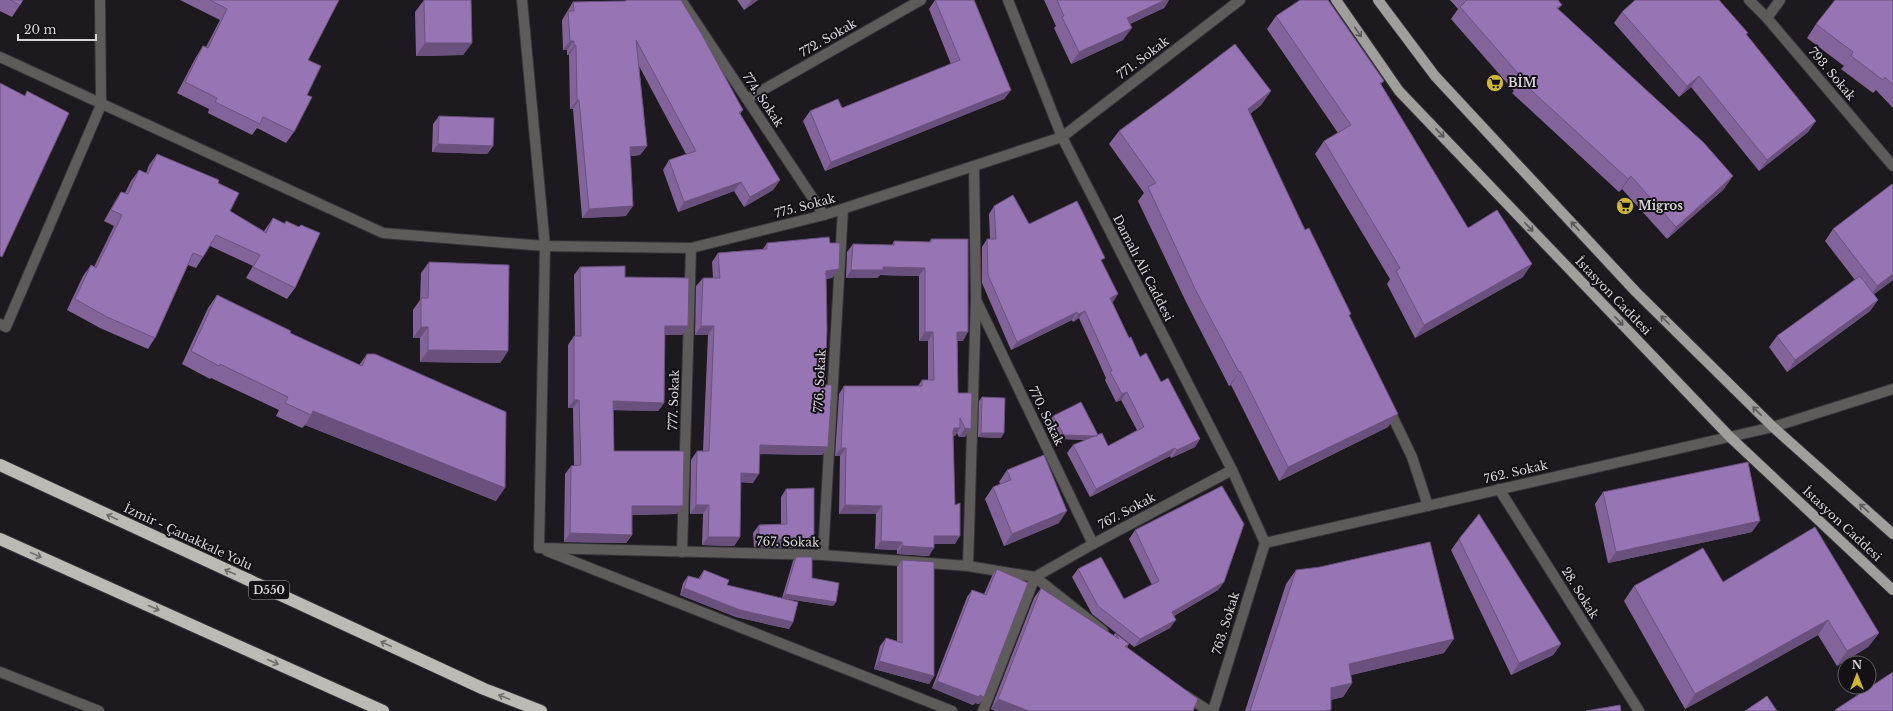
<svg xmlns="http://www.w3.org/2000/svg" width="1893" height="711" viewBox="0 0 1893 711" font-family="'Libre Baskerville',serif">
	<style>
		.lines { fill: none; stroke-linecap: round; stroke-linejoin: round }
		.minor-casing { stroke: #363438; stroke-width: 12 }
		.major-casing { stroke: #363438; stroke-width: 12 }
		.highway-casing { stroke: #363438; stroke-width: 14 }
		.minor { stroke: #5d5c5a; stroke-width: 10 }
		.major { stroke: #a09f9b; stroke-width: 10 }
		.highway { stroke: #bbbab4; stroke-width: 12 }
		.wall { fill: #82649a }
		.shaded-wall { fill: #6a517d }
		.building { fill: #9774b3; stroke: #6a517d }
		.oneway { stroke: #5a5858 }
		.oneway2 { stroke: #6f6e6c }
		.labels { text-anchor: middle; stroke-width: 4; stroke-linejoin: round; paint-order: stroke }
		.shield { fill: #131115; stroke: #9c9a9d; stroke-width: 1 }
		.shield-label { font-size: 11px; font-weight: bold; fill: #d6d4d7 }
		.street-label { font-size: 12px; fill: #d6d4d7; stroke: #131115 }
		.poi-label { font-size: 12px; font-weight: bold; fill: #d6d4d7; stroke: #131115; text-anchor: start }
	</style>
	<rect width="100%" height="100%" fill="#1c1a1e"/>
	<g class="lines">
		<defs>
			<g id="minor">
				<polyline points="522,0 545,246 539,548"/>
				<polyline points="681,0 824,215"/>
				<polyline points="1008,0 1062,137 1232,470 1265,543"/>
				<polyline points="1749,0 1767,18 1893,166"/>
				<polyline points="1767,18 1780,0"/>
				<polyline points="0,57 383,233 545,246 691,248 824,215 1062,137 1240,0"/>
				<polyline points="747,99 921,0"/>
				<polyline points="977,302 1093,544"/>
				<polyline points="0,324 6,327 101,105 100,0"/>
				<polyline points="1388,407 1412,457 1428,506"/>
				<polyline points="1499,489 1639,711"/>
				<polyline points="1265,543 1773,427 1893,389"/>
				<polyline points="539,548 823,555 968,566 1035,577 1103,631"/>
				<polyline points="547,551 952,711"/>
				<polyline points="682,552 691,248"/>
				<polyline points="823,555 843,209"/>
				<polyline points="968,566 976,299 974,166"/>
				<polyline points="0,672 99,711"/>
				<polyline points="1186,696 1209,711"/>
				<polyline points="983,711 1035,577 1093,544 1232,470"/>
				<polyline points="1213,711 1265,543"/>
			</g>
			<g id="major">
				<polyline points="1336,0 1399,91 1730,437 1893,590"/>
				<polyline points="1378,0 1435,76 1636,292 1773,427 1893,534"/>
			</g>
			<g id="highway">
				<polyline points="0,465 484,689 541,711"/>
				<polyline points="0,539 383,711"/>
			</g>
		</defs>
		<use href="#minor" class="minor-casing"/>
		<use href="#major" class="major-casing"/>
		<use href="#highway" class="highway-casing"/>
		<use href="#minor" class="minor"/>
		<use href="#major" class="major"/>
		<use href="#highway" class="highway"/>
	</g>
	<g class="wall">
		<polygon points="0,0 23,0 20,5 12,17 0,11"/>
		<polygon points="180,0 339,0 308,60 307,95 294,132 286,143 257,128 252,135 208,113 209,109 177,93 196,57 203,46 206,47 220,20"/>
		<polygon points="424,0 471,0 472,43 463,55 416,56 415,12"/>
		<polygon points="737,0 758,0 744,10"/>
		<polygon points="935,0 974,0 1011,90 1004,99 825,171 803,121 810,111 842,108 951,64 929,9"/>
		<polygon points="1044,0 1169,0 1164,8 1130,24 1123,40 1071,64 1054,28 1056,26"/>
		<polygon points="1450,0 1558,0 1562,5 1558,9 1724,189 1667,239 1622,189 1619,192 1512,93 1514,91 1451,19 1458,9"/>
		<polygon points="1893,0 1893,108 1876,90 1873,93 1841,69 1844,66 1807,38 1816,24"/>
		<polygon points="625,1 743,110 740,114 780,180 773,190 744,207 734,191 678,212 663,170 669,160 686,154 639,66 647,146 640,155 630,156 626,216 582,218 573,109 570,109 569,55 567,55 567,50 563,50 562,20 573,2"/>
		<polygon points="1622,12 1746,35 1816,121 1808,132 1759,171 1691,87 1679,97 1614,23"/>
		<polygon points="1276,16 1384,81 1381,84 1468,228 1523,277 1415,338 1387,284 1390,279 1315,154 1324,141 1338,133 1267,29"/>
		<polygon points="1271,91 1261,105 1250,114 1305,230 1349,316 1388,427 1279,481 1231,385 1229,386 1187,304 1138,201 1144,193 1109,144 1119,131"/>
		<polygon points="439,116 493,146 487,154 432,152 433,124"/>
		<polygon points="157,154 218,183 230,211 264,231 273,218 284,223 286,221 295,288 287,299 246,278 253,266 210,246 196,268 188,265 155,338 148,349 100,328 67,310 83,276 91,265 94,267 114,226 104,221 114,203 121,192 125,193 131,181 139,170 146,173 149,165"/>
		<polygon points="994,206 1102,262 1113,302 1112,302 1129,338 1140,357 1161,382 1200,439 1195,447 1171,458 1170,456 1090,497 1067,453 1073,445 1086,440 1061,439 1050,420 1053,416 1098,435 1108,446 1137,430 1121,400 1116,402 1105,380 1106,378 1079,318 1073,322 1072,320 1011,350 982,283 982,247 987,239 990,239 989,214"/>
		<polygon points="1833,229 1893,280 1874,294 1878,300 1870,311 1787,372 1769,347 1777,336 1855,280 1825,241"/>
		<polygon points="931,239 963,341 957,341 958,393 972,393 965,437 959,437 957,433 955,436 953,436 955,544 934,544 929,556 897,554 897,550 875,549 876,514 839,514 840,456 835,456 839,394 844,386 918,386 922,380 928,380 928,341 919,341 919,276 880,275 877,278 846,278 847,252 853,244 892,245 894,241 929,242"/>
		<polygon points="767,243 830,243 839,269 832,278 826,279 825,385 828,447 822,455 760,454 753,483 741,482 740,537 734,546 702,545 703,514 690,514 691,460 697,451 703,451 708,335 695,335 696,286 703,278 713,278 712,262 718,253 763,249"/>
		<polygon points="429,262 508,351 500,363 420,362 420,338 413,338 413,310 420,300 421,273"/>
		<polygon points="580,267 625,277 688,326 682,335 665,335 664,403 658,411 613,410 614,451 677,514 632,515 632,535 626,543 564,542 565,474 571,466 574,466 573,408 568,408 568,345 574,336 575,336 574,275"/>
		<polygon points="217,295 290,333 359,365 367,354 496,501 305,425 302,428 276,416 279,410 211,378 210,379 182,364 208,308"/>
		<polygon points="982,397 1001,438 978,437 979,401"/>
		<polygon points="1007,470 1059,523 1004,546 985,499 993,487 1000,484 999,482"/>
		<polygon points="786,489 814,540 809,548 754,547 753,533 759,525 781,524 781,497"/>
		<polygon points="1603,492 1752,532 1608,563 1595,504"/>
		<polygon points="1135,530 1224,582 1218,590 1174,616 1170,628 1134,647 1092,614 1072,577 1078,569 1124,599 1152,585 1129,539"/>
		<polygon points="1459,539 1561,644 1553,655 1511,675 1451,550"/>
		<polygon points="796,557 812,578 836,602 833,606 782,598 793,561"/>
		<polygon points="902,560 934,676 929,684 874,669 880,646 886,638 897,641 897,567"/>
		<polygon points="997,569 984,697 979,704 975,703 973,705 932,688 967,597 972,590 984,594 992,576"/>
		<polygon points="704,570 727,585 793,622 789,629 736,617 680,595 683,583 688,576 698,579"/>
		<polygon points="1296,570 1444,653 1351,675 1352,683 1343,697 1331,700 1330,711 1245,711 1286,584"/>
		<polygon points="1723,582 1879,633 1868,647 1837,666 1818,635 1685,709 1624,601 1634,586"/>
		<polygon points="1041,588 1113,636 1115,633 1129,644 1127,647 1193,711 996,711 991,709 1034,598"/>
	</g>
	<g class="shaded-wall">
		<polygon points="752,0 758,0 744,10 750,2"/>
		<polygon points="1165,0 1169,0 1164,8 1118,29 1127,18"/>
		<polygon points="1132,28 1123,40 1071,64 1079,52"/>
		<polygon points="570,41 574,41 567,50 563,50"/>
		<polygon points="425,43 472,43 463,55 416,56"/>
		<polygon points="576,45 569,55 567,55 574,46"/>
		<polygon points="1699,76 1691,87 1679,97 1687,86"/>
		<polygon points="1011,90 1004,99 825,171 831,162"/>
		<polygon points="1271,91 1261,105 1238,123 1248,109"/>
		<polygon points="577,100 579,100 573,109 570,109"/>
		<polygon points="1816,121 1808,132 1759,171 1767,160"/>
		<polygon points="438,144 493,146 487,154 432,152"/>
		<polygon points="647,146 640,155 623,157 630,147"/>
		<polygon points="1631,176 1622,189 1619,192 1628,179"/>
		<polygon points="1733,176 1724,189 1667,239 1676,227"/>
		<polygon points="780,180 773,190 744,207 750,197"/>
		<polygon points="741,182 734,191 678,212 684,202"/>
		<polygon points="633,206 626,216 582,218 589,209"/>
		<polygon points="1532,264 1523,277 1415,338 1424,325"/>
		<polygon points="883,267 925,268 919,276 880,275 877,278 846,278 851,270"/>
		<polygon points="839,269 832,278 820,279 826,271"/>
		<polygon points="1893,274 1893,280 1869,298 1877,286"/>
		<polygon points="1118,294 1113,302 1105,306 1110,298"/>
		<polygon points="1878,300 1870,311 1787,372 1795,360"/>
		<polygon points="1085,311 1079,318 1073,322 1078,314"/>
		<polygon points="1077,312 1072,320 1011,350 1017,342"/>
		<polygon points="665,326 688,326 682,335 659,335"/>
		<polygon points="701,326 714,326 708,335 695,335"/>
		<polygon points="421,327 428,327 420,338 413,338"/>
		<polygon points="925,332 933,332 928,341 919,341"/>
		<polygon points="957,332 968,332 963,341 951,341"/>
		<polygon points="428,350 508,351 500,363 420,362"/>
		<polygon points="1240,371 1231,385 1229,386 1239,372"/>
		<polygon points="1127,392 1121,400 1116,402 1122,394"/>
		<polygon points="574,400 579,400 573,408 568,408"/>
		<polygon points="613,401 664,403 658,411 607,410"/>
		<polygon points="313,411 505,488 496,501 305,425 311,415"/>
		<polygon points="1398,414 1388,427 1279,481 1288,467"/>
		<polygon points="954,428 960,428 955,436 948,436"/>
		<polygon points="965,428 971,429 965,437 959,437"/>
		<polygon points="981,433 1004,433 1001,438 978,437"/>
		<polygon points="1064,435 1098,436 1095,440 1061,439"/>
		<polygon points="1200,439 1195,447 1171,458 1177,450"/>
		<polygon points="760,445 828,447 822,455 754,454"/>
		<polygon points="841,448 846,448 840,456 835,456"/>
		<polygon points="1175,448 1170,456 1090,497 1096,489"/>
		<polygon points="741,473 759,474 753,483 735,482"/>
		<polygon points="696,505 709,505 703,514 690,514"/>
		<polygon points="845,505 882,506 876,514 839,514"/>
		<polygon points="632,506 683,506 677,514 626,515"/>
		<polygon points="1067,511 1059,523 1004,546 1012,534"/>
		<polygon points="1760,521 1752,532 1608,563 1616,552"/>
		<polygon points="570,533 632,535 626,543 564,542"/>
		<polygon points="934,536 960,536 955,544 929,544"/>
		<polygon points="708,537 740,537 734,546 702,545"/>
		<polygon points="759,539 814,540 809,548 754,547"/>
		<polygon points="881,541 902,542 897,550 875,549"/>
		<polygon points="902,546 934,548 929,556 897,554"/>
		<polygon points="1224,582 1218,590 1166,620 1172,612"/>
		<polygon points="684,588 793,622 789,629 736,617 680,595"/>
		<polygon points="785,594 836,602 833,606 782,598"/>
		<polygon points="1176,620 1170,628 1134,647 1140,639"/>
		<polygon points="1828,620 1818,635 1685,709 1695,694"/>
		<polygon points="1879,633 1868,647 1837,666 1847,651"/>
		<polygon points="1454,639 1444,653 1339,678 1349,664"/>
		<polygon points="1561,644 1553,655 1511,675 1519,663"/>
		<polygon points="879,661 934,676 929,684 874,669"/>
		<polygon points="937,681 980,695 984,697 979,704 975,703 973,705 932,688"/>
		<polygon points="1352,683 1343,697 1321,702 1331,688"/>
		<polygon points="998,699 1029,711 996,711 991,709"/>
	</g>
	<g class="building">
		<polygon points="10,0 23,0 20,5"/>
		<polygon points="210,0 339,0 308,60 321,66 307,95 312,97 294,132 263,117 260,124 215,102 217,98 185,82 203,46 208,48 227,9"/>
		<polygon points="424,0 471,0 472,43 425,43"/>
		<polygon points="627,0 681,0 701,33 743,110 739,112 780,180 750,197 741,182 684,202 669,160 696,151 636,40 647,146 630,147 633,206 589,209 579,100 577,100 576,45 574,46 574,41 570,41 568,11 574,11 573,2 625,1"/>
		<polygon points="935,0 974,0 1011,90 831,162 810,111 838,99 842,108 960,60"/>
		<polygon points="1057,0 1165,0 1127,18 1132,28 1079,52 1062,17 1064,16"/>
		<polygon points="1300,0 1328,0 1384,81 1380,83 1468,228 1497,210 1532,264 1424,325 1396,271 1400,268 1324,141 1351,125 1276,16"/>
		<polygon points="1467,0 1558,0 1562,5 1557,8 1704,143 1733,176 1676,227 1631,176 1628,179 1521,81 1523,79 1460,7"/>
		<polygon points="1635,0 1719,0 1748,33 1746,34 1816,121 1767,160 1699,76 1687,86 1622,12"/>
		<polygon points="1835,0 1893,0 1893,85 1885,77 1883,80 1851,56 1853,52 1816,24"/>
		<polygon points="1235,44 1271,91 1248,109 1305,230 1309,228 1351,314 1349,315 1398,414 1288,467 1240,371 1239,372 1196,291 1148,187 1156,183 1119,131 1171,93"/>
		<polygon points="0,83 25,96 27,91 69,113 2,257 0,256"/>
		<polygon points="439,116 494,118 493,146 438,144"/>
		<polygon points="157,154 219,180 218,183 239,193 230,211 266,233 273,218 285,224 286,221 299,227 301,225 320,233 295,288 253,267 260,255 216,235 203,257 193,253 155,338 107,317 75,299 91,265 96,268 122,215 111,210 121,192 128,194 139,170 148,174"/>
		<polygon points="1892,184 1893,185 1893,274 1877,286 1833,229"/>
		<polygon points="1013,195 1029,224 1077,201 1105,258 1101,260 1118,294 1110,298 1129,338 1131,337 1140,357 1146,353 1161,382 1168,378 1200,439 1177,450 1175,448 1096,489 1073,445 1102,433 1108,446 1144,427 1127,392 1122,394 1110,372 1112,371 1085,311 1078,314 1077,312 1017,342 988,275 987,239 996,239 994,206"/>
		<polygon points="829,237 830,243 840,243 839,269 826,271 827,329 825,385 832,385 828,447 760,445 759,474 741,473 740,537 708,537 709,505 696,505 697,451 709,451 714,326 701,326 703,278 720,278 718,253 767,249 767,243"/>
		<polygon points="931,239 968,239 968,332 957,332 958,393 972,393 971,429 965,428 960,418 960,428 954,428 953,431 955,505 960,503 960,536 934,536 934,548 902,546 902,542 881,541 882,506 845,505 846,448 841,448 844,386 922,386 922,380 934,380 933,332 925,332 925,268 883,267 883,270 851,270 853,244 894,245 894,241 931,242"/>
		<polygon points="429,262 509,265 508,351 428,350 428,327 421,327 421,298 428,298"/>
		<polygon points="625,266 625,277 689,278 688,326 665,326 664,403 613,401 614,451 684,451 683,506 632,506 632,535 570,533 571,466 581,465 579,400 574,400 574,336 581,336 580,267"/>
		<polygon points="1860,276 1878,300 1795,360 1777,336"/>
		<polygon points="217,295 291,331 290,333 362,366 367,354 375,354 506,412 505,488 313,411 311,415 285,403 288,397 220,364 219,366 191,351"/>
		<polygon points="982,397 1005,398 1004,433 981,433"/>
		<polygon points="1081,402 1098,435 1096,436 1064,435 1053,416"/>
		<polygon points="1044,455 1067,511 1012,534 993,487 1011,480 1007,470"/>
		<polygon points="1748,462 1760,521 1616,552 1603,492"/>
		<polygon points="1222,486 1244,524 1224,582 1172,612 1176,620 1140,639 1098,606 1078,569 1101,557 1124,599 1159,581 1135,530"/>
		<polygon points="814,488 814,540 759,539 759,525 787,524 786,489"/>
		<polygon points="1479,514 1561,644 1519,663 1459,539"/>
		<polygon points="1815,527 1879,633 1847,651 1828,620 1695,694 1634,586 1703,548 1723,582"/>
		<polygon points="1430,542 1454,639 1349,664 1352,683 1331,688 1331,710 1321,711 1250,711 1296,570 1320,567"/>
		<polygon points="796,557 812,557 812,578 839,583 836,602 785,594"/>
		<polygon points="902,560 934,562 934,676 879,661 886,638 902,643"/>
		<polygon points="997,569 1028,583 984,697 980,695 979,697 937,681 972,590 986,595"/>
		<polygon points="704,570 729,580 727,585 798,602 793,622 740,610 684,588 688,576 700,579"/>
		<polygon points="1041,588 1119,639 1115,633 1129,644 1125,646 1198,699 1193,711 1029,711 998,699"/>
		<polygon points="1893,672 1893,711 1836,711 1835,710"/>
		<polygon points="1767,696 1777,711 1745,711"/>
		<polygon points="1620,705 1621,711 1586,711"/>
	</g>
	<defs><path id="oneway-shaft" d="M-6 0H5M1.5-3L5.5 0L1.5 3" fill="none" stroke-width="1.6" stroke-linecap="round" stroke-linejoin="round"/></defs>
	<g class="oneway">
		<use href="#oneway-shaft" transform="translate(1358 32) rotate(55)"/>
		<use href="#oneway-shaft" transform="translate(1440 133) rotate(46)"/>
		<use href="#oneway-shaft" transform="translate(1575 226) rotate(-133)"/>
		<use href="#oneway-shaft" transform="translate(1529 227) rotate(46)"/>
		<use href="#oneway-shaft" transform="translate(1665 320) rotate(-135)"/>
		<use href="#oneway-shaft" transform="translate(1619 321) rotate(46)"/>
		<use href="#oneway-shaft" transform="translate(1757 411) rotate(-135)"/>
		<use href="#oneway-shaft" transform="translate(1864 508) rotate(-138)"/>
	</g>
	<g class="oneway2">
		<use href="#oneway-shaft" transform="translate(112 517) rotate(-155)"/>
		<use href="#oneway-shaft" transform="translate(36 555) rotate(24)"/>
		<use href="#oneway-shaft" transform="translate(230 572) rotate(-155)"/>
		<use href="#oneway-shaft" transform="translate(154 608) rotate(24)"/>
		<use href="#oneway-shaft" transform="translate(386 644) rotate(-155)"/>
		<use href="#oneway-shaft" transform="translate(273 662) rotate(24)"/>
		<use href="#oneway-shaft" transform="translate(504 697) rotate(-159)"/>
	</g>
	<defs>
		<symbol id="supermarket-disc" viewBox="-11 -11 22 22"><circle r="9.5" fill="#d0b837" stroke="#131115"/><path d="M-6-5.5h2.5l.6 2H6L4.5 2H-2.5L-4.4-4H-6ZM-1.5 3.2a1.3 1.3 0 1 0 .1 0ZM3 3.2a1.3 1.3 0 1 0 .1 0Z" fill="#111"/></symbol>
	</defs>
	<g fill-rule="evenodd">
		<use href="#supermarket-disc" x="1485" y="73" width="20" height="20"/>
		<use href="#supermarket-disc" x="1615" y="196" width="20" height="20"/>
	</g>
	<g class="labels">
		<rect class="shield" x="249" y="581" width="40" height="18" rx="3"/>
		<g class="shield-label">
			<text x="269" y="594">D550</text>
		</g>
		<g class="street-label">
			<text transform="translate(828 38) rotate(-30)" y="4">772. Sokak</text>
			<text transform="translate(1143 58) rotate(-37)" y="4">771. Sokak</text>
			<text transform="translate(1832 74) rotate(50)" y="4">793. Sokak</text>
			<text transform="translate(763 100) rotate(56)" y="4">774. Sokak</text>
			<text transform="translate(805 206) rotate(-15)" y="4">775. Sokak</text>
			<text transform="translate(1143 268) rotate(63)" y="4">Damalı Ali Caddesi</text>
			<text transform="translate(1613 296) rotate(46)" y="4">İstasyon Caddesi</text>
			<text transform="translate(820 381) rotate(-87)" y="4">776. Sokak</text>
			<text transform="translate(674 400) rotate(-88)" y="4">777. Sokak</text>
			<text transform="translate(1046 416) rotate(64)" y="4">770. Sokak</text>
			<text transform="translate(1516 472) rotate(-13)" y="4">762. Sokak</text>
			<text transform="translate(1127 511) rotate(-28)" y="4">767. Sokak</text>
			<text transform="translate(1842 524) rotate(43)" y="4">İstasyon Caddesi</text>
			<text transform="translate(188 537) rotate(25)" y="4">İzmir - Çanakkale Yolu</text>
			<text transform="translate(788 542) rotate(1)" y="4">767. Sokak</text>
			<text transform="translate(1580 593) rotate(58)" y="4">28. Sokak</text>
			<text transform="translate(1226 623) rotate(-73)" y="4">763. Sokak</text>
		</g>
		<g class="poi-label">
			<text x="1508" y="87">BİM</text>
			<text x="1638" y="210">Migros</text>
		</g>
	</g>
	<g transform="translate(1857 675)"><circle r="19" fill="#131115" stroke="#615f63"/>
	<path d="M0-3L7 15L0 10L-7 15Z" fill="#d0b837"/>
	<text y="-6" font-size="11" font-weight="bold" text-anchor="middle" fill="#d6d4d7">N</text>
	</g>
	<path d="M18 34v6h78v-6" fill="none" stroke="#d6d4d7" stroke-width="2"/>
	<text x="24" y="34" font-size="12" fill="#d6d4d7" stroke="#131115" stroke-width="3" paint-order="stroke">20 m</text>
</svg>
